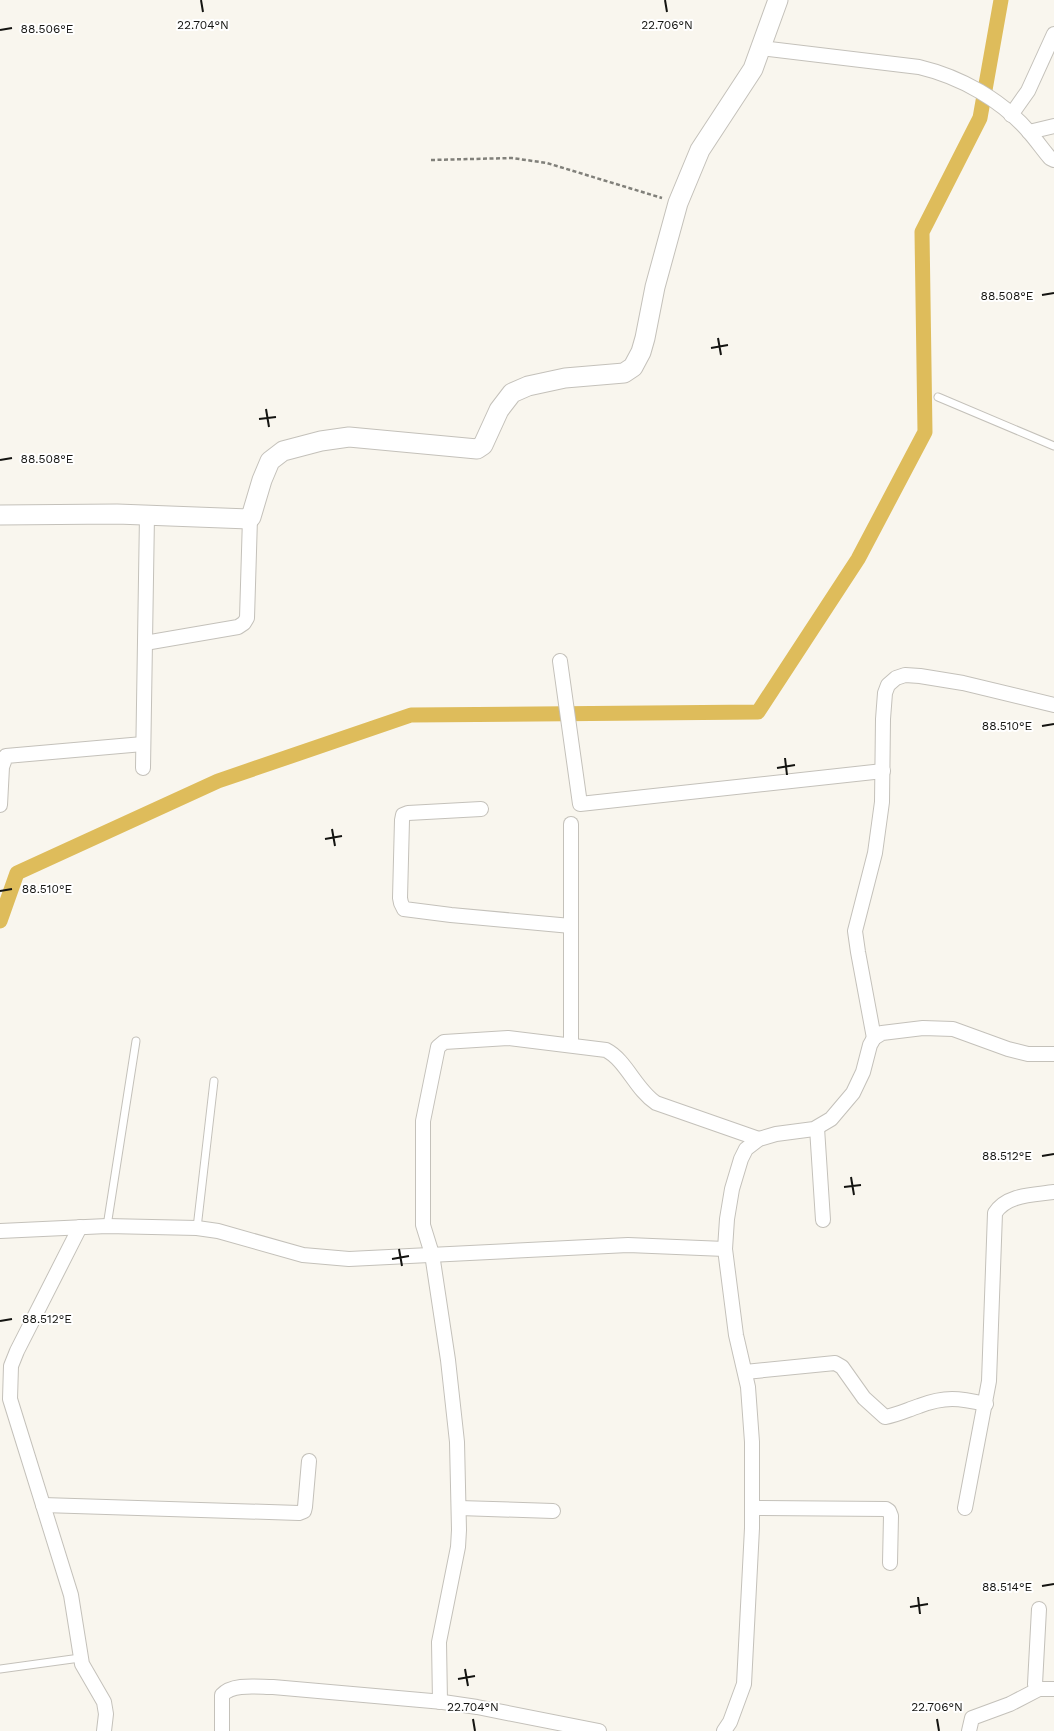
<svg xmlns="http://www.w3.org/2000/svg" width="1054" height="1731" viewBox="0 0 1054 1731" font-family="'Work Sans',sans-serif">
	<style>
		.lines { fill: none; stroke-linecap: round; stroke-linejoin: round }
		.canal { stroke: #debc5b; stroke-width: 15 }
		.lane-casing { stroke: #c4c1ba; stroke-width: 9 }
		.street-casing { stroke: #c4c1ba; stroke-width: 16 }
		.secondary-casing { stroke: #c4c1ba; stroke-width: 21 }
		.path { stroke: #81807a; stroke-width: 2.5; stroke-dasharray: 4 2.5; stroke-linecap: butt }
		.lane { stroke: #fff; stroke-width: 7 }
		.street { stroke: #fff; stroke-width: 14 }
		.secondary { stroke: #fff; stroke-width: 19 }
		.ticks { fill: none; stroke: #141411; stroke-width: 2 }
		.ticks-label { font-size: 12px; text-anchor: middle; fill: #141411; stroke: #fff; stroke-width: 4; stroke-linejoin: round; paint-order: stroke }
	</style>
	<rect width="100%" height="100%" fill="#f9f6ee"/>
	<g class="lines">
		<polyline class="canal" points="0,921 17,873 218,781 411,715 758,712 858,559 925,432 922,232 980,118 1001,0"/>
		<defs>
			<g id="lane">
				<polyline points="938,397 1054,446"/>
				<polyline points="107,1226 136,1041"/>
				<polyline points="197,1228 214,1081"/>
				<polyline points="0,1669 80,1658"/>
			</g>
			<g id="street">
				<path d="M761,48L919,67C961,77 1002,100 1030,133C1037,141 1043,150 1050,158L1054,160"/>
				<polyline points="1011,115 1028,91 1054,34"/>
				<polyline points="1029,132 1054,126"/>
				<polyline points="145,643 238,627 244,623 247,618 250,518"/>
				<polyline points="560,661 580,804 883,771"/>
				<polyline points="143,768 147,515"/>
				<polyline points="0,805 2,767 6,756 143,744"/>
				<polyline points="481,809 408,813 403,815 402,820 400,898 401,903 404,909 451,915 571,926"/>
				<polyline points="571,824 571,1045"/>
				<polyline points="874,1038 858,952 855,931 875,853 882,802 883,719 885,693 888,685 896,678 905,675 920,676 963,683 1054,705"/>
				<polyline points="817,1128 823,1220"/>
				<polyline points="80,1227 17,1351 11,1366 10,1399 71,1595 82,1664 104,1702 106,1714 104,1731"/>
				<polyline points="0,1231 107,1226 197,1228 218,1231 303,1255 349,1259 628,1245 725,1249"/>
				<path d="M745,1372L835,1363L842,1367L864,1398L885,1417C897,1415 907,1410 919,1406C945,1396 959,1398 986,1404"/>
				<polyline points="43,1505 299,1513 304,1511 305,1507 309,1461"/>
				<polyline points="459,1508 553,1511"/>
				<polyline points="752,1508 886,1509 889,1511 891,1516 890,1563"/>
				<path d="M965,1508L989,1381L995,1213C1007,1194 1034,1195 1054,1192"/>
				<polyline points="1039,1609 1035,1684 1036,1688 1039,1689 1054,1689"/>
				<path d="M440,1702L439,1642L458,1547L459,1530L457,1442L448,1360L432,1254L423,1225V1121L438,1047L444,1042L508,1038L606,1050C626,1060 636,1090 656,1103L759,1139"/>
				<path d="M222,1731V1695C233,1683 258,1687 273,1687L443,1702L477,1707L599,1731"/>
				<polyline points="724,1731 730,1722 744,1684 752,1528 752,1442 748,1387 736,1335 725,1249 727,1219 732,1189 741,1159 746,1149 759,1139 776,1134 814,1129 831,1119 853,1093 863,1072 870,1045 874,1038 882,1033 923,1028 953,1029 1008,1049 1028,1054 1054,1054"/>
				<polyline points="969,1731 972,1718 1010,1704 1039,1689"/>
			</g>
			<polyline id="secondary" points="0,515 117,514 249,519 251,517 262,480 270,461 283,451 321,441 349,437 477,449 483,445 499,410 512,393 528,386 565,378 624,373 633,367 641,352 645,338 655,287 678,203 700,150 753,69 778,0"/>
		</defs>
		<use href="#lane" class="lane-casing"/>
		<use href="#street" class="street-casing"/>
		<use href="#secondary" class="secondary-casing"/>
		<polyline class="path" points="431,160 512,158 547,163 662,198"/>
		<use href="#lane" class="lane"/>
		<use href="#street" class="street"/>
		<use href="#secondary" class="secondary"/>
	</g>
	<path class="ticks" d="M201,0L203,12M665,0L667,12M0,30L12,28M1042,295L1054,293M718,338L721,355M711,348L728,345M266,409L269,427M259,419L276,417M0,460L12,458M1042,726L1054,724M785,758L787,775M777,768L795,765M332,829L335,846M325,839L342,836M0,891L12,889M1042,1156L1054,1154M851,1177L854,1195M844,1187L861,1185M399,1249L402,1266M392,1259L409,1256M0,1321L12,1319M1042,1586L1054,1584M918,1597L920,1614M910,1607L928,1604M465,1669L468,1686M458,1679L475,1676M473,1719L475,1731M937,1719L939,1731"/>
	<g class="ticks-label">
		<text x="203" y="29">22.704°N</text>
		<text x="667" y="29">22.706°N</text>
		<text x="47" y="33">88.506°E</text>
		<text x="1007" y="300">88.508°E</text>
		<text x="47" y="463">88.508°E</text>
		<text x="1007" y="730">88.510°E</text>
		<text x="47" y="893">88.510°E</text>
		<text x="1007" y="1160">88.512°E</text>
		<text x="47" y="1323">88.512°E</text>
		<text x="1007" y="1591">88.514°E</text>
		<text x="473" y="1711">22.704°N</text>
		<text x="937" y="1711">22.706°N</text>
	</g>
</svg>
